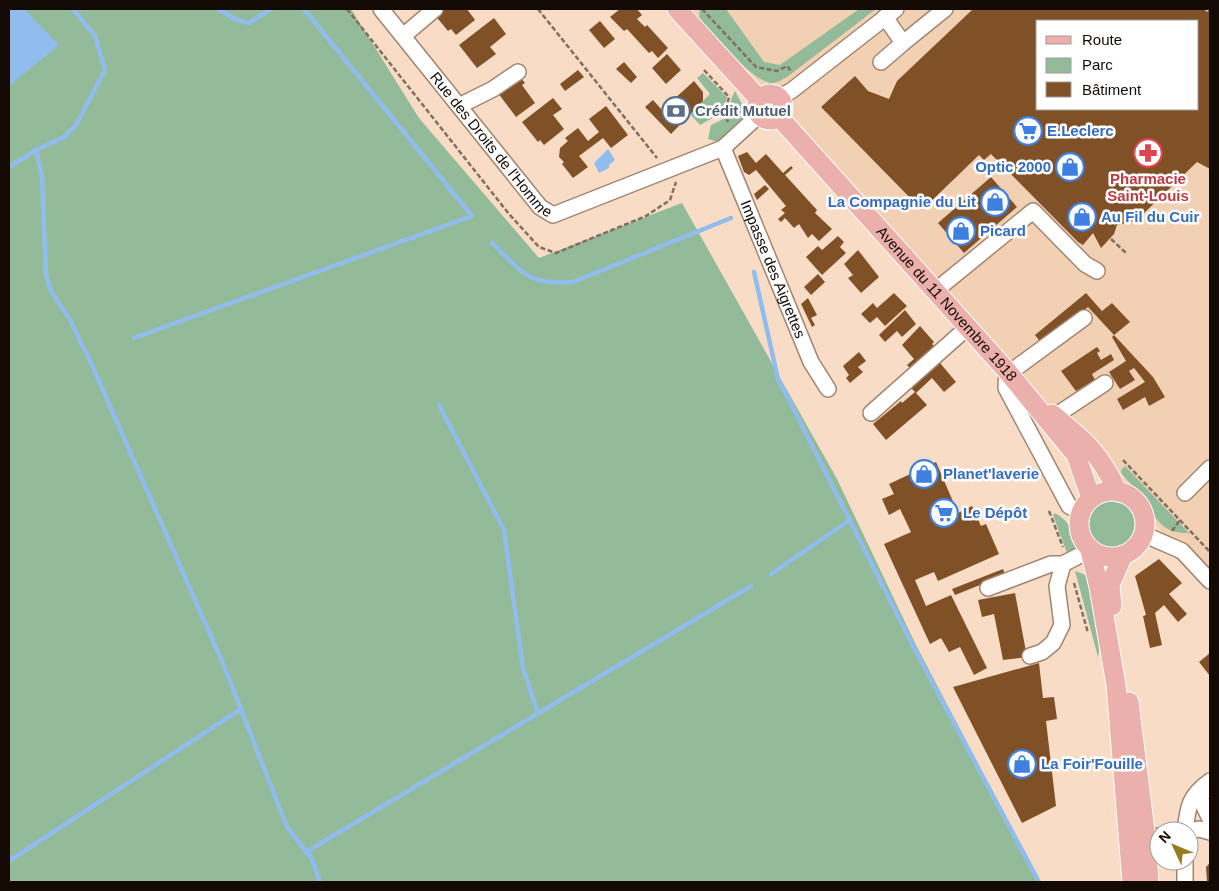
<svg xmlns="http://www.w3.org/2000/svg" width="1219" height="891" viewBox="0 0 1219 891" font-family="Helvetica,sans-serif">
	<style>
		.built { fill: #f2d0b4; fill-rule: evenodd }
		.green { fill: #94bb99 }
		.water { fill: #91bdee }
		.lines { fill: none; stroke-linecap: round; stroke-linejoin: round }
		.stream { stroke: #91bdee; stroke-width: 4.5 }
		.building { fill: #805127; fill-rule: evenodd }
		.minor-casing { stroke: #a08672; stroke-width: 18 }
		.major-casing { stroke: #fff; stroke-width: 21 }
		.path { stroke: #816f61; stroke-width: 2.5; stroke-dasharray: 5 2.5; stroke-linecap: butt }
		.minor { stroke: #fff; stroke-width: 15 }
		.major { stroke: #ecb0ac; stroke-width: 19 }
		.labels { text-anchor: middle; stroke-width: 5; stroke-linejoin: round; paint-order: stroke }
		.service-label { font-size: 15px; font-weight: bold; fill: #4e5e75; stroke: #fff; text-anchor: start }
		.shop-label { font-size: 15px; font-weight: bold; fill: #366cbe; stroke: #fff; text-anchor: start }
		.street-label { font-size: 15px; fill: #130a04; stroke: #fff }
		.health-label { font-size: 15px; font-weight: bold; fill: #be3a42; stroke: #fff }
	</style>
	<rect width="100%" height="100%" fill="#f8dcc5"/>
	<path class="built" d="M686,9H1210V583L893,245L796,128ZM1038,21H1198V109H1038Z"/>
	<g class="green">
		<polygon points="9,9 351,9 419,118 539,258 682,203 837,479 915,643 1040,882 9,882"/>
		<path d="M700,9H726L764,62L780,65L859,9H876L787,77C783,79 777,83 773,83C752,83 713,33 699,18Z"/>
		<polygon points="703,73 727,97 723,112 700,125 690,114 710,94 697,78"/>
		<path d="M735,91L742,104L743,118L718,142L708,139L711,125C738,114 724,111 735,91Z"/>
		<path d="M1125,466L1189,533C1164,534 1157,521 1145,501C1139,491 1129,483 1122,474L1121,470Z"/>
		<circle cx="1112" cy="524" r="23"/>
		<path d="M1055,513C1070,522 1071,529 1077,545L1070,555L1067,553L1053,515Z"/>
		<path d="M1075,571L1086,575C1093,601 1106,630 1098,657Z"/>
	</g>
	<g class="water">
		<polygon points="9,9 24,9 59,45 9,86"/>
		<polygon points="608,149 615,160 609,165 609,168 599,173 594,163"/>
	</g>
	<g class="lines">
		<g class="stream">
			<polyline points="218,9 235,19 249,23 271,9"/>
			<polyline points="36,150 42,177 46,275 52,293 69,318 92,365 224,666 287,827 312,859 320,882"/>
			<polyline points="9,167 36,150 64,137 76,125 105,70 95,36 73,9"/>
			<path d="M492,243C523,273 527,285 573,282L731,218"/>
			<polyline points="754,272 778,379 788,398 913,646 1039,882"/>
			<polyline points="134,338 472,216 304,9"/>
			<polyline points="439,405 504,530 523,668 538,713"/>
			<polyline points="771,574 850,520"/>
			<polyline points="306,852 751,586"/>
			<polyline points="9,861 241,709"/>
		</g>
	</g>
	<g class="building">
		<polygon points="440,9 467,9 475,20 456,35 451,29 448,31 434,14"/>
		<polygon points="620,9 637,9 642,15 637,19 645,27 647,25 668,48 658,58 652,51 649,53 627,29 624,31 610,17"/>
		<path d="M973,9H1204L1207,12L1210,9V169L1197,162L1140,217L1131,222L1117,225L1114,234L1101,248L1093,233L1083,245L1078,242L991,154L984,160L979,155L922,210L821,107L855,76L868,91L889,99L897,81ZM1038,21H1198V109H1038Z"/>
		<polygon points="494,18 506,34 490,47 496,54 477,68 459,45"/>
		<polygon points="600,21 615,39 604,48 589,30"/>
		<polygon points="667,54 681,70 666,84 652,68"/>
		<polygon points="624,62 637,77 631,83 616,69"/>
		<polygon points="578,70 584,77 565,91 560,84"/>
		<polygon points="520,77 525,83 522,85 535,103 516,117 498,93"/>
		<polygon points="694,81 703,92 703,101 671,134 645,107 653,100 662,110"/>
		<polygon points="553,98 562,109 553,115 564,129 544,145 540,140 538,142 522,122"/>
		<polygon points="606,106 628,135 611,148 603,138 579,156 588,167 573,178 562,164 564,162 559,157 560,148 568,141 565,138 578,128 588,141 599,132 589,119"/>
		<polygon points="747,152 756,163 766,154 783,173 791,166 793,168 785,175 817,210 815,213 832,229 819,241 812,234 808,238 799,224 794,228 785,218 781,222 778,219 785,213 781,210 786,206 756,170 749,175 744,172 738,156"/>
		<polygon points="991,177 1017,207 964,253 938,223"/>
		<polygon points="765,185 769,189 757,200 754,194"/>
		<polygon points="838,236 844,242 840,247 846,253 822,275 806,257 818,246 822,250"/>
		<polygon points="858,250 879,277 861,293 848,278 853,275 844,264"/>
		<polygon points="818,274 825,282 811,295 804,287"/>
		<polygon points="894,293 907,306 885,326 877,317 870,323 861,314 873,303 877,308"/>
		<polygon points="1086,293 1102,311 1112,303 1130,322 1114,335 1088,307 1041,343 1035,335"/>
		<polygon points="808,298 817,315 811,318 815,325 812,327 801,304"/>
		<polygon points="905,310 916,324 902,337 897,331 885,342 879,335"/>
		<polygon points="920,326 934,342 932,344 937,349 913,371 907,365 914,359 902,345"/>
		<polygon points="1114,335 1153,377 1165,397 1149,406 1145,397 1123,410 1117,399 1145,382 1134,368 1129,371 1135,380 1120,389 1109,372 1126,361 1112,337"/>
		<polygon points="1097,347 1100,351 1097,353 1101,360 1111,354 1114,360 1092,374 1095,380 1076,391 1061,371"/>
		<polygon points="859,352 866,361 858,367 863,372 850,383 846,378 849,375 843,366"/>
		<polygon points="940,363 956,382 944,392 932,378 916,393 927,405 886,440 873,424 901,401 902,403 915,392 911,388"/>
		<polygon points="936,462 958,513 972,506 981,526 986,524 999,554 938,581 934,572 915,580 926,606 951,595 987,668 974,675 960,647 949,652 941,638 930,644 884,544 911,532 900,509 889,515 882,499 894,494 889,484"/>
		<polygon points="1159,559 1182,583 1169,594 1187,614 1178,622 1164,605 1155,613 1162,645 1150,648 1143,616 1146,615 1135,576"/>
		<polygon points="1003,569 1005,575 955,595 952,589"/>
		<polygon points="1015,593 1027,657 1003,660 994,614 982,617 978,600"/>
		<polygon points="1210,653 1210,676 1199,662"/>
		<polygon points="1039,663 1043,698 1054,697 1057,719 1046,721 1056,806 1022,823 953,687"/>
		<polygon points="1210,863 1210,882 1207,882 1206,867"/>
	</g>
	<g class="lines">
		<defs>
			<g id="minor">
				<path id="s1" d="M381,9L540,207L553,215L723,148L759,115"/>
				<polyline points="885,17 903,43 945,9"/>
				<polyline points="403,36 435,9"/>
				<polyline points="881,62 903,43"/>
				<polyline points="779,97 791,91 896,9"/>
				<polyline points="459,106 493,89 518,72"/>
				<path id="s2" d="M723,148L811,362L828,389"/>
				<polyline points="935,291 1033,211 1085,264 1097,271"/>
				<polyline points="1007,371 1006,388 1069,506 1081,512"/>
				<polyline points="1009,373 1084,318"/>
				<polyline points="871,413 968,327"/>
				<polyline points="1055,416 1105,383"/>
				<polyline points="1185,493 1210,468"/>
				<polyline points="1143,534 1182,551 1210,581"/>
				<polyline points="988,588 1051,564 1063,564 1090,550"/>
				<polyline points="1030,656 1042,652 1053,643 1062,625 1057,586 1063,564"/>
				<polyline points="1207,786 1200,798 1210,819"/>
				<path d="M1185,831C1188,806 1189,796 1210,781"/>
				<polyline points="1189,831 1199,829 1210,832"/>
				<polyline points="1146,839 1159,836"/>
				<polyline points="1185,861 1185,882"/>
			</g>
			<g id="major">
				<polyline points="677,9 759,99"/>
				<circle cx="770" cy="107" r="13"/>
				<path id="s3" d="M779,117L1007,371L1076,455L1091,498"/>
				<path d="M1052,414C1086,442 1099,452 1118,492"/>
				<circle cx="1112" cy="524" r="33"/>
				<polyline points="1090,550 1099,587 1116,685 1132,882"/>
				<polyline points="1112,606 1110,585 1123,555"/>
				<polyline points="1129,702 1146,839 1149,882"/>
			</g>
		</defs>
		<use href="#minor" class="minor-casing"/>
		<use href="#major" class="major-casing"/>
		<g class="path">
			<polyline points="347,9 509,214 539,247 556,253 646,216 670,200 676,182"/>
			<polyline points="538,9 657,158"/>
			<polyline points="702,9 756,67 777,71 787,66 791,71"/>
			<polyline points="704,70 729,97 725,114 728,122"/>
			<polyline points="1111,239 1126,253"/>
			<polyline points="1123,460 1210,552"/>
			<polyline points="1049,511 1063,547"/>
			<polyline points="1172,531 1180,520"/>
			<polyline points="1074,583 1088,633"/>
		</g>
		<use href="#minor" class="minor"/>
		<use href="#major" class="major"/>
	</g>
	<defs>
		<symbol id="bank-ring" viewBox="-11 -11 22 22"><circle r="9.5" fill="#fff" stroke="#5c6f8a" stroke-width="1.5"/><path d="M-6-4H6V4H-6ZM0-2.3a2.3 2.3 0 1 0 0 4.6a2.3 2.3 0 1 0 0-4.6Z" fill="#5c6f8a"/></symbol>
		<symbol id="supermarket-ring" viewBox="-11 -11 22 22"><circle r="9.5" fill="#fff" stroke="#3f7fe0" stroke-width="1.5"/><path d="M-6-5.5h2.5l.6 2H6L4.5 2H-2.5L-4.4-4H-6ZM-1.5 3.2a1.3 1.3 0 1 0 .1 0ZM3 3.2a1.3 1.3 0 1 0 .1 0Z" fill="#3f7fe0"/></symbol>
		<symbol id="pharmacy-ring" viewBox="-11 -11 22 22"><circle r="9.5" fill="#fff" stroke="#e0444e" stroke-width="1.5"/><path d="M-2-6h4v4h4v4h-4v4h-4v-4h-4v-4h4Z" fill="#e0444e"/></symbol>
		<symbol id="shop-ring" viewBox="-11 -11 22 22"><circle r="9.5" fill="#fff" stroke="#3f7fe0" stroke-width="1.5"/><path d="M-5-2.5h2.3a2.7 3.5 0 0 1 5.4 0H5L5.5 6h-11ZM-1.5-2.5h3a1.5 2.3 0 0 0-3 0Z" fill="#3f7fe0"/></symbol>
	</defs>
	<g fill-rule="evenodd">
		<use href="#bank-ring" x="660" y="95" width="32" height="32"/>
		<use href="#supermarket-ring" x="1012" y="115" width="32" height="32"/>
		<use href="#pharmacy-ring" x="1132" y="137" width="32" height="32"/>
		<use href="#shop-ring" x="1054" y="151" width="32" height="32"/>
		<use href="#shop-ring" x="979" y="186" width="32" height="32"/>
		<use href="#shop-ring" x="1066" y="201" width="32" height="32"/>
		<use href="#shop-ring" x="945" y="215" width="32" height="32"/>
		<use href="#shop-ring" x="908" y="458" width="32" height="32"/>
		<use href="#supermarket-ring" x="928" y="497" width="32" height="32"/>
		<use href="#shop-ring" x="1006" y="748" width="32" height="32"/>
	</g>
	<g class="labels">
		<g class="service-label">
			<text x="695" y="116">Crédit Mutuel</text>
		</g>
		<g class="shop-label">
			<text x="1047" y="136">E.Leclerc</text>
			<text x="1051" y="172" text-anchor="end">Optic 2000</text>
			<text x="976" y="207" text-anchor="end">La Compagnie du Lit</text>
			<text x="1101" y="222">Au Fil du Cuir</text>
			<text x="980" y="236">Picard</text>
			<text x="943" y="479">Planet'laverie</text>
			<text x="963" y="518">Le Dépôt</text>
			<text x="1041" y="769">La Foir'Fouille</text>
		</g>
		<g class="street-label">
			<text dy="5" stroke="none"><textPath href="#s1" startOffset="175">Rue des Droits de l'Homme</textPath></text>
			<text dy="5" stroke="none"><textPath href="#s2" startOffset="131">Impasse des Aigrettes</textPath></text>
			<text dy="5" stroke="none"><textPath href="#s3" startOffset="251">Avenue du 11 Novembre 1918</textPath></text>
		</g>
		<g class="health-label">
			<text x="1148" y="184">Pharmacie<tspan x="1148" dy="17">Saint-Louis</tspan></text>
		</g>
	</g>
	<rect width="1219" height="891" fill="none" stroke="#130a04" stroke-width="20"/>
	<rect x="1036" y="20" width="162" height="90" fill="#ffffff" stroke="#a19d9b"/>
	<rect x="1046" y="36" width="25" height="8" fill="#ecb0ac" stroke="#a19d9b"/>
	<text x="1082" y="45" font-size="15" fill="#130a04">Route</text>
	<rect x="1046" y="58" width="25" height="15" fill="#94bb99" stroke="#a19d9b"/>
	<text x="1082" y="70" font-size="15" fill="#130a04">Parc</text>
	<rect x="1046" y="82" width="25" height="15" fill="#805127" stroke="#a19d9b"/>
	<text x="1082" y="95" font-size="15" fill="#130a04">Bâtiment</text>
	<g transform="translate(1174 846) rotate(314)"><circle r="24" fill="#ffffff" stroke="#a19d9b"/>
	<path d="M0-4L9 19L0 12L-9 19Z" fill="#967b23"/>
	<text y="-8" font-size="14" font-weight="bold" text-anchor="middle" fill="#130a04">N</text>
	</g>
</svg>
